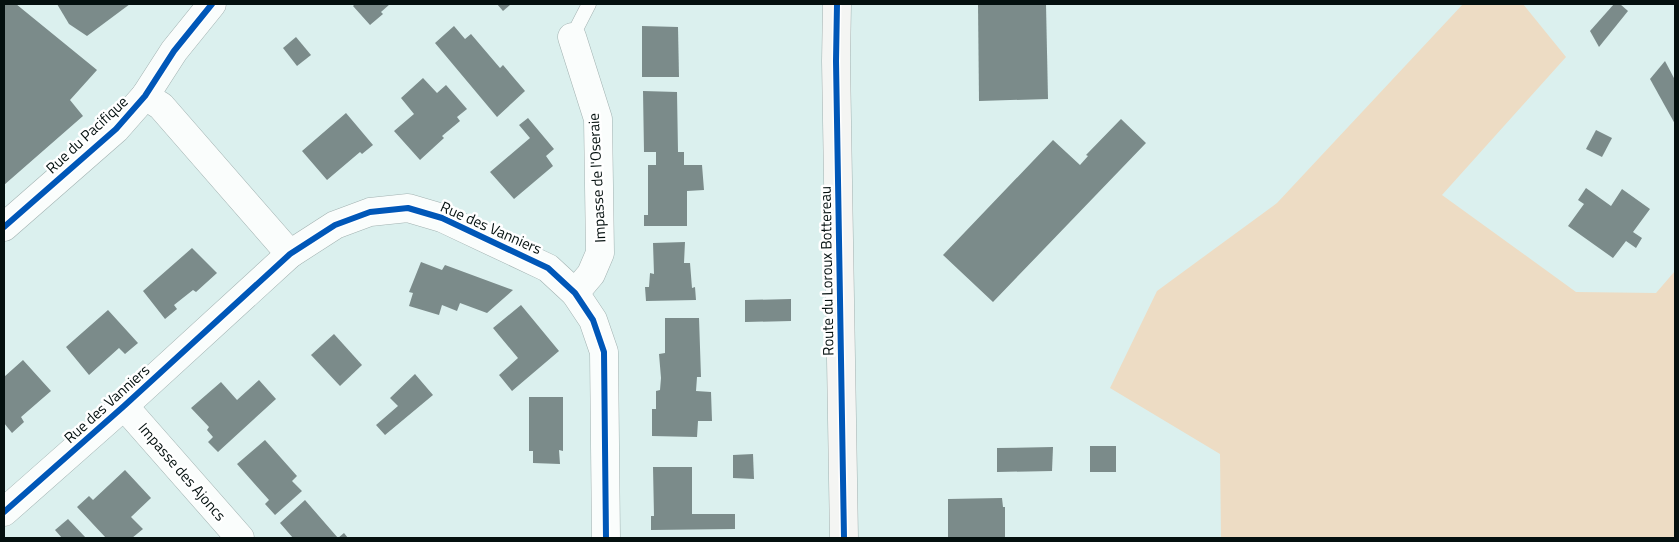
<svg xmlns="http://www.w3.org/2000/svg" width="1679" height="542" viewBox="0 0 1679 542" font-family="'Titillium Web',sans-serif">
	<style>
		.green { fill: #eddcc4 }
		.building { fill: #7b8b8a }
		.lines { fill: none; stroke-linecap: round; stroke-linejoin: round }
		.service-casing { stroke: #a2b2b1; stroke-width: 15 }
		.minor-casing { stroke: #a2b2b1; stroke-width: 29 }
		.secondary-casing { stroke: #a2b2b1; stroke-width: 29 }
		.service { stroke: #fafdfc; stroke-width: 14 }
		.minor { stroke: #fafdfc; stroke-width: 28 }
		.secondary { stroke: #f4f5f3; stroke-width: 28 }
		.cycleway-casing { stroke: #fff; stroke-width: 9 }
		.cycleway { stroke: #0057b8; stroke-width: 6 }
		.labels { text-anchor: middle; stroke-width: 5; stroke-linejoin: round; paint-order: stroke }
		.street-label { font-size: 15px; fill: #04100f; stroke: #fff }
	</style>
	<rect width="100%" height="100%" fill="#dbf0ee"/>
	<polygon class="green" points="1463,4 1523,4 1566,57 1442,195 1576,292 1656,293 1675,271 1675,538 1221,538 1220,454 1110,388 1157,291 1277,203"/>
	<g class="building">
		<polygon points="4,4 16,4 97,70 70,100 83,116 4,185"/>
		<polygon points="57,4 130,4 87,36 69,24"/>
		<polygon points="355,4 390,4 381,12 383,14 370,25 353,6"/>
		<polygon points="497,4 511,4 503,11"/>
		<polygon points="978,4 1046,4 1048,99 979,101"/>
		<polygon points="1614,4 1620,4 1628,11 1599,47 1590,31"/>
		<polygon points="454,26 465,39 471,34 500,68 503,65 525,91 497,117 435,43"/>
		<polygon points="642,26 678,27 679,77 642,77"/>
		<polygon points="296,37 311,55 297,66 283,48"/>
		<polygon points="1665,61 1675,80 1675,124 1650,79"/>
		<polygon points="423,78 437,93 446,85 467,109 457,117 460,121 442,136 444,138 420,160 394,131 414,114 401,98"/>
		<polygon points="643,91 677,92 678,152 684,152 684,165 702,165 704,190 687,191 687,226 644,226 644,215 648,215 648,165 656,165 656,152 644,152"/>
		<polygon points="346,113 373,145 362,154 360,152 327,180 302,151"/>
		<polygon points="528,118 554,149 546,156 553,166 514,199 490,172 530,138 519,125"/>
		<polygon points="1121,119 1146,143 993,302 943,255 1053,140 1080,165 1088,156 1086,155"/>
		<polygon points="1596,130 1612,138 1602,157 1586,149"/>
		<polygon points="1586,188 1611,206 1622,189 1650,209 1633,232 1642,238 1636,248 1626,241 1613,258 1568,226 1584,204 1578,200"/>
		<polygon points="685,242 684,263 690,263 692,288 695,287 696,300 646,301 645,287 649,287 650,273 654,274 653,243"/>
		<polygon points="192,248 217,273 196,292 193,290 174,305 177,309 165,319 143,291"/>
		<polygon points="421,262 442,270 445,265 513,290 487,313 460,303 457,311 442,305 439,315 409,306 413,293 409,292"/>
		<polygon points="791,299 791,321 745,322 745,300"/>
		<polygon points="521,305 559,351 512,391 499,375 518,358 493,328"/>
		<polygon points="108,310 138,343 125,354 119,348 89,375 66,347"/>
		<polygon points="665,318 699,318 701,377 697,377 696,391 711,392 712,421 698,421 697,437 652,436 652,409 656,409 656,391 660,390 661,378 659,354 665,353"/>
		<polygon points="334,334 362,365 340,386 311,355"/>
		<polygon points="23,360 51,391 21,417 24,422 12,433 4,423 4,377"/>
		<polygon points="415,374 433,395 385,435 376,425 398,406 390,398"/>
		<polygon points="259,380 276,399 218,452 208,442 213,437 207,430 209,427 191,408 221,382 237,400"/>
		<polygon points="529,397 563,397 563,451 559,450 560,464 533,463 533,451 529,451"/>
		<polygon points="265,440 297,476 292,481 302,491 275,515 265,504 269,500 237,464"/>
		<rect x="1090" y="446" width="26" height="26"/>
		<polygon points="1053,447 1052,471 997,472 997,448"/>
		<polygon points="753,454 754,479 733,478 733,455"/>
		<polygon points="653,467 692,467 692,514 735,514 735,529 651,530 651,516 654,516"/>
		<polygon points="125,470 151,498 131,517 143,529 132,538 106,538 77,507 89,496 93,500"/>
		<polygon points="1002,498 1003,507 1005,507 1005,538 948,538 948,499"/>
		<polygon points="305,500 338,538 344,533 348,538 293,538 280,523"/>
		<polygon points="68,519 86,538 62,538 55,530"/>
	</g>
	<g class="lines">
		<defs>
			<polyline id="service" points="572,37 589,4"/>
			<g id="minor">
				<polyline points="572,37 598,119 600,253 591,274 575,293"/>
				<polyline points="145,96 161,106 290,254"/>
				<polyline points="4,227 116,129 145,96 174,51 212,4"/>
				<polyline points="124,406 240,538"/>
				<polyline points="4,512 124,406 290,254 335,225 370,212 408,208 442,218 548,268 575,293 593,320 604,352 606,538"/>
			</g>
			<polyline id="secondary" points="837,4 836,61 844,538"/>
		</defs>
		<use href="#service" class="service-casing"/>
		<use href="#minor" class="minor-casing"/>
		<use href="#secondary" class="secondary-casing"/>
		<use href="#service" class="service"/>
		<use href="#minor" class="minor"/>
		<use href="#secondary" class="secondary"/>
		<defs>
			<g id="cycleway">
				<polyline points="837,4 836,61 844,538"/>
				<polyline points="4,227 116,129 145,96 174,51 212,4"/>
				<polyline points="4,512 124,406 290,254 335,225 370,212 408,208 442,218 548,268 575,293 593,320 604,352 606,538"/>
			</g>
		</defs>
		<use href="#cycleway" class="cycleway-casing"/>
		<use href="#cycleway" class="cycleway"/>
	</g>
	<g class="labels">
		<g class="street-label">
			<text transform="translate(87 135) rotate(-43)" y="5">Rue du Pacifique</text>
			<text transform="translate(597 178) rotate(-93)" y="5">Impasse de l'Oseraie</text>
			<text transform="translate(491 228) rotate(24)" y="5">Rue des Vanniers</text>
			<text transform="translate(827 271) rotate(-91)" y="5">Route du Loroux Bottereau</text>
			<text transform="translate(107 404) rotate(-42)" y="5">Rue des Vanniers</text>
			<text transform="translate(182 472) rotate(49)" y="5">Impasse des Ajoncs</text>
		</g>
	</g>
	<rect width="1679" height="542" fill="none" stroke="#04100f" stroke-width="10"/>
</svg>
